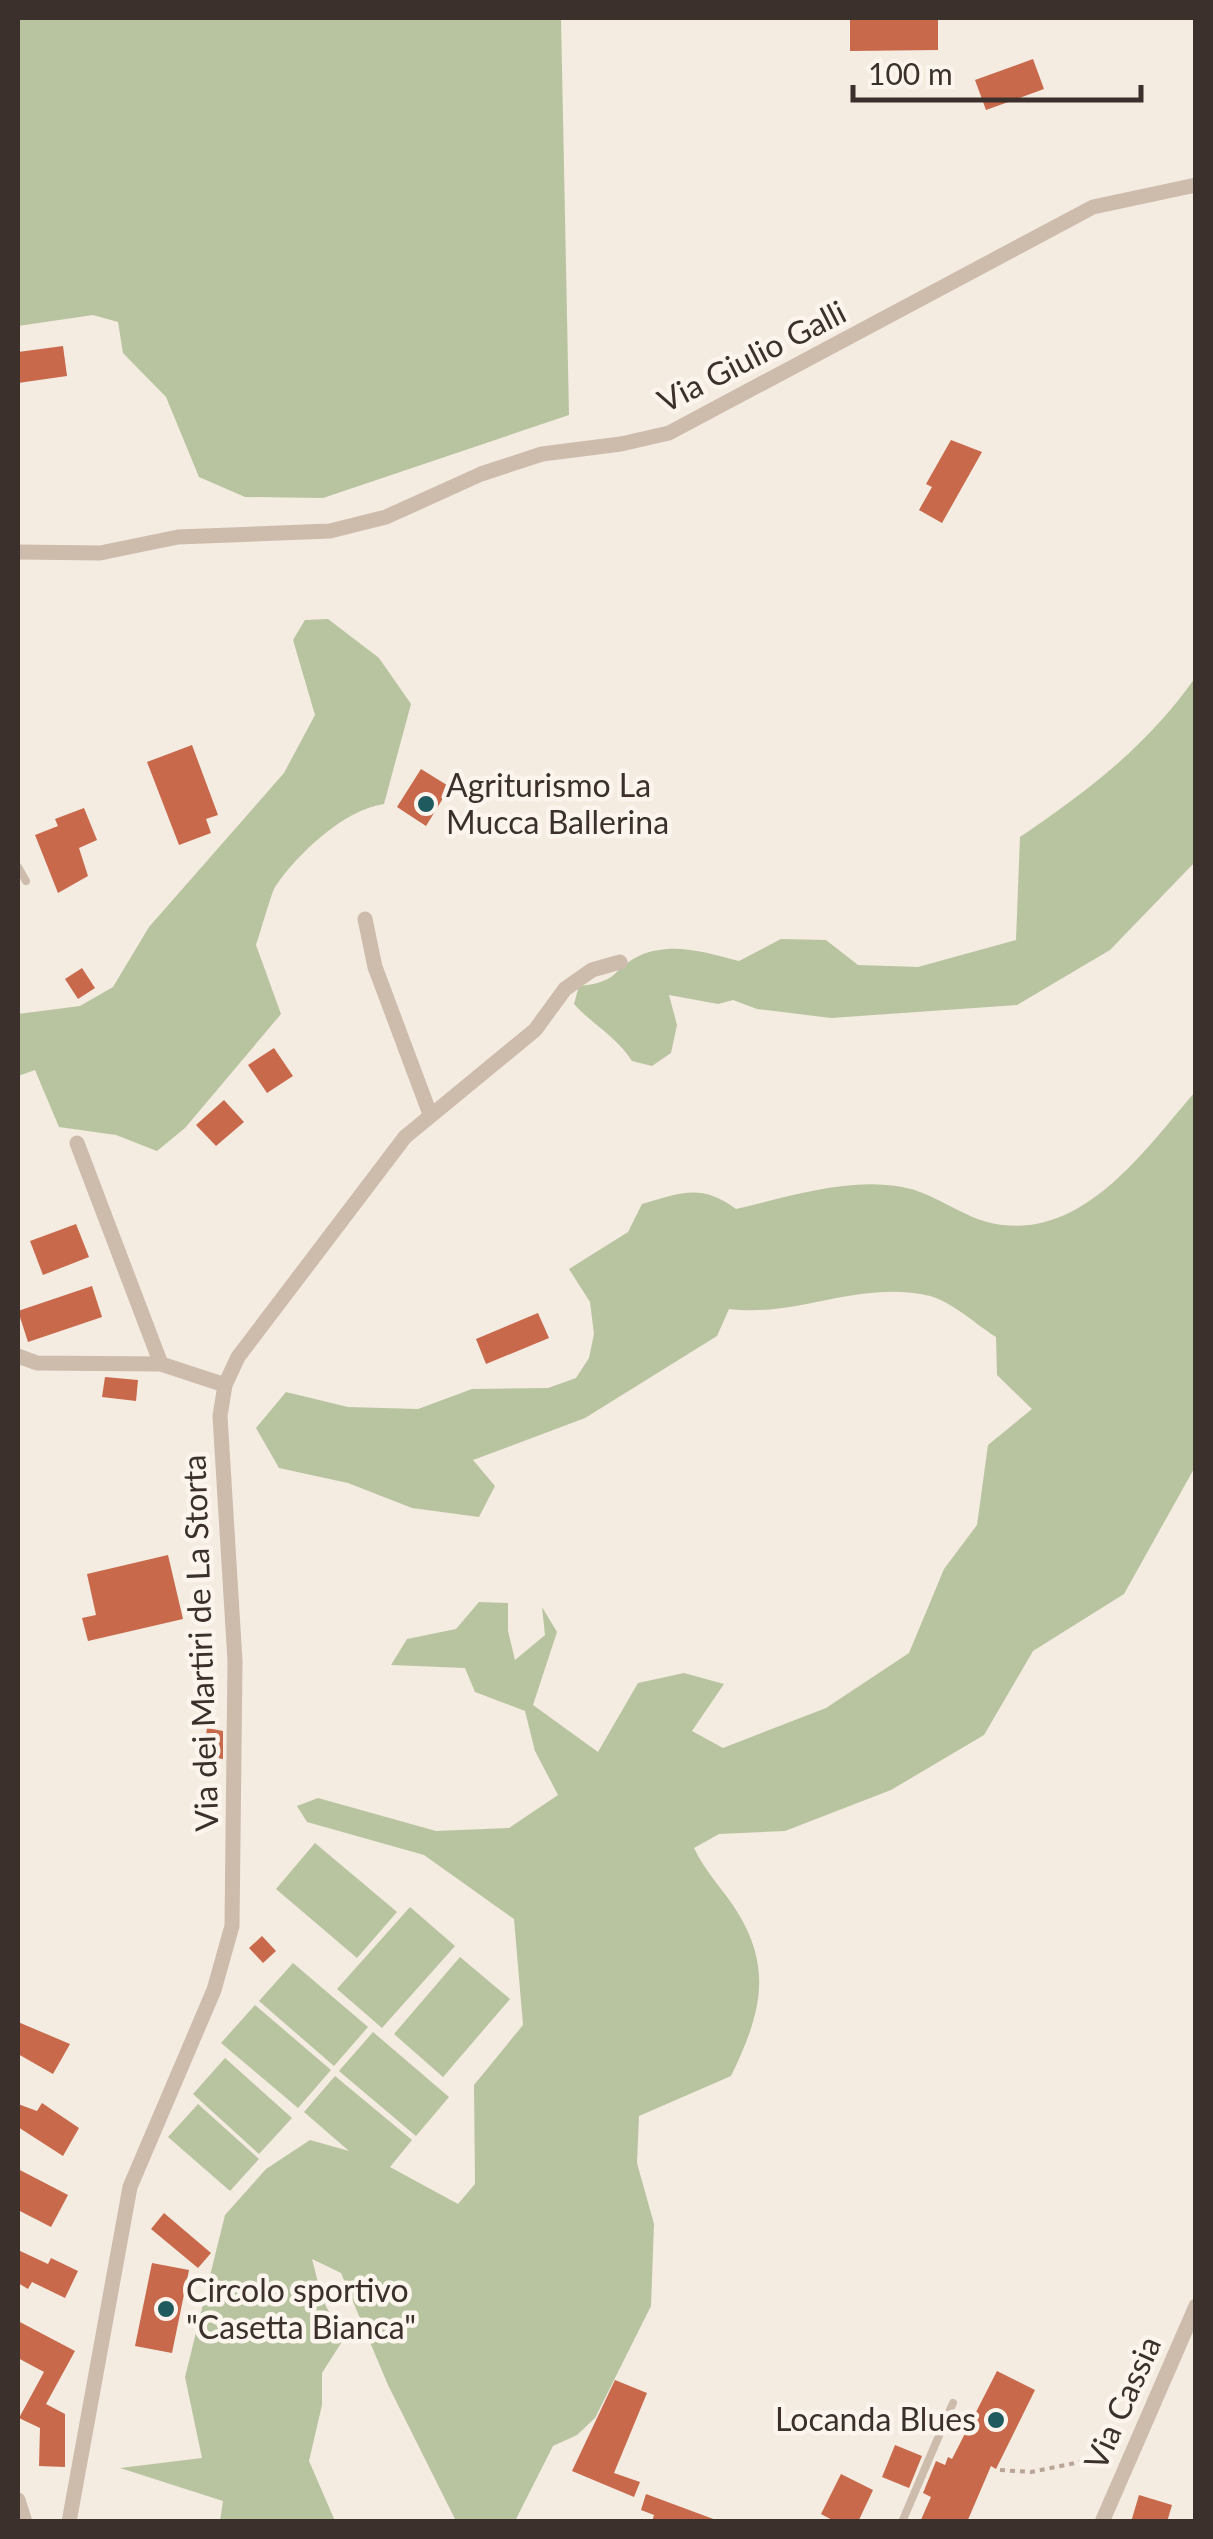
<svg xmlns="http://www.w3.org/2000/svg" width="1213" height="2539" viewBox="0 0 1213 2539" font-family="Lato,sans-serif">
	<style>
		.green { fill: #b8c4a0 }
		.building { fill: #c8694b }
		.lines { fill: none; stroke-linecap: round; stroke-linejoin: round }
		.path { stroke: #b9a596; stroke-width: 4; stroke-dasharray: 5 5; stroke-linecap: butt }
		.service { stroke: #cdbbac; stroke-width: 8 }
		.minor { stroke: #cdbbac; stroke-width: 15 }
		.poi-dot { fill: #1f5a5e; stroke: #fbf5ee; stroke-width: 4 }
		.labels { text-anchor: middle; stroke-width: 9; stroke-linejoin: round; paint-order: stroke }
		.street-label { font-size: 32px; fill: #3b302b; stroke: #fbf5ee }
		.poi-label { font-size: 32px; fill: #3b302b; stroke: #fbf5ee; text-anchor: start }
	</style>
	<rect width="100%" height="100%" fill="#f4ebe1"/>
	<g class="green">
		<polygon points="18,18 561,18 569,415 323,498 245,497 199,477 166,397 123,353 118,322 93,315 18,326"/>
		<path d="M328,619L379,658L411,704L384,804C345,809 297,854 275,887C272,891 260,934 256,945L281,1014L185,1128L157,1151L116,1135L59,1127L35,1070L18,1076V1014L80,1006L113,987L149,927L284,773L315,715L293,640L305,620Z"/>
		<path d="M1195,678V862L1110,950L1017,1005L831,1018L757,1009L733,1000L718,1004L669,995L677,1025L671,1053L652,1066L632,1061C617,1037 593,1025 574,1004L579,986C621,982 610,970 639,956C672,941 706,953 739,961L781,939L826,940L858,965L918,967L1016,940L1020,837C1088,791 1148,745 1195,678Z"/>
		<path d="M1195,1092V1467L1124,1594L1033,1651L984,1735L891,1790L785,1831L719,1834L694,1848C705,1872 724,1890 738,1913C774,1972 759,2018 731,2076L639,2116L637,2163L654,2224L651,2306L595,2418L577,2435L553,2446L515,2521H456L388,2385L341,2273L312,2259L322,2298L343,2340L322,2373V2405L309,2461L335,2521H220L223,2501L120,2468L202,2458L185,2377L225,2215L266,2169L310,2140L349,2151L304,2112L335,2076L412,2140L390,2167L458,2204L475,2184L474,2085L523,2025L514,1919L424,1855L307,1822L297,1806L318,1798L436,1831L509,1828L558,1795L535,1751L525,1711L475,1692L465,1668L391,1665L407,1639L456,1629L479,1602L508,1603V1631L515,1660L545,1635L542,1607L557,1632L533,1705L598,1752L638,1683L684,1673L724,1684L692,1731L723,1748L826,1708L909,1653L944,1569L977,1525L988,1445L1032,1409L997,1375L996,1337C977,1325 952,1302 930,1296C861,1279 796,1318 729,1309L717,1336L585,1418L473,1460L495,1486L479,1517L412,1508L348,1483L279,1468L256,1428L286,1392L348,1407L418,1409L472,1389L548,1388L576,1378L589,1358L594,1334L590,1302L569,1269L628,1232L642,1204C681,1193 701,1183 736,1209C789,1197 847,1177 902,1187C932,1192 958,1214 987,1222C1079,1246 1143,1152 1195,1092Z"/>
		<polygon points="315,1843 397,1912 357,1958 276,1889"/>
		<polygon points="410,1907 455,1946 382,2028 337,1989"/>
		<polygon points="460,1957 510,1999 443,2077 394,2034"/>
		<polygon points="293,1963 368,2027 334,2066 259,2001"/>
		<polygon points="255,2005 331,2070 298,2108 221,2043"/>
		<polygon points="373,2032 449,2097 416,2136 339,2071"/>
		<polygon points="225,2058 292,2118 259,2154 193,2094"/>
		<polygon points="198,2104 259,2159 230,2191 168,2137"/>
	</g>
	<g class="building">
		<polygon points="850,18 938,18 938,50 850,51"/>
		<polygon points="1033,59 1044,89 986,110 975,80"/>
		<polygon points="63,346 67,376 18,383 18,352"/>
		<polygon points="951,440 982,452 942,523 919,510 932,487 926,484"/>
		<polygon points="192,745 218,815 206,819 211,833 179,845 147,762"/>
		<polygon points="421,769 450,787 426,826 397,807"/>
		<polygon points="84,808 97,840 79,848 88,876 58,893 35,835 58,826 55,819"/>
		<polygon points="82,968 95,988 78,999 65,979"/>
		<polygon points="274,1048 293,1076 267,1093 248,1065"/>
		<polygon points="224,1100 244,1122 216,1146 196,1125"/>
		<polygon points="76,1224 89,1257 43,1275 30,1241"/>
		<polygon points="92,1286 102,1317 28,1342 18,1311"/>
		<polygon points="538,1313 549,1338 486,1364 476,1339"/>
		<polygon points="105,1377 138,1380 136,1401 102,1397"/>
		<polygon points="168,1555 183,1619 88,1641 82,1618 96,1615 87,1574"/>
		<polygon points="207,1728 223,1731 223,1759 203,1756"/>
		<polygon points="262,1936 276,1951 263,1963 249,1948"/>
		<polygon points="18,2022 70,2044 53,2074 18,2054"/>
		<polygon points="42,2103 79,2128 63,2156 18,2127 18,2104 37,2111"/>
		<polygon points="18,2169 68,2195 51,2227 18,2210"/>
		<polygon points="164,2213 211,2253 198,2268 151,2229"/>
		<polygon points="18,2250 48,2264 51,2258 78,2271 65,2298 32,2282 28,2289 18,2283"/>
		<polygon points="152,2263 189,2270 172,2353 135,2346"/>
		<polygon points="18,2321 75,2351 46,2404 65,2414 65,2467 39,2466 40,2428 19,2418 44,2372 18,2358"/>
		<polygon points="997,2371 1035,2390 996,2469 991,2466 967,2522 920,2522 931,2497 923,2493 936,2461 945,2465 948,2457 952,2459"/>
		<polygon points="615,2380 647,2393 614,2473 640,2482 634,2497 572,2471"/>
		<polygon points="895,2445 922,2456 909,2488 882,2477"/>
		<polygon points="841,2474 873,2490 858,2522 836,2522 821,2514"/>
		<polygon points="646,2494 716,2520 715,2522 652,2522 654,2515 641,2510"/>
		<polygon points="1139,2495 1172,2505 1167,2522 1131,2522"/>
	</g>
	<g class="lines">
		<polyline class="path" points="1000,2470 1031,2472 1109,2456"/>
		<g class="service">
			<polyline points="18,867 26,881"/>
			<polyline points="902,2522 953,2403"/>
		</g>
		<g class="minor">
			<polyline points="18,552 100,553 178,537 330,531 386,517 481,474 542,454 621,444 669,433 1093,207 1196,185"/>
			<polyline points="365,919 375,967 430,1114"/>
			<polyline points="77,1143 161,1364"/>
			<polyline points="18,1356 37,1363 161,1364 225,1385"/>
			<polyline points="18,2500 25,2522"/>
			<polyline points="69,2522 130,2187 214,1990 232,1926 235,1661 220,1416 225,1385 238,1357 405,1137 535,1030 565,989 592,970 620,962"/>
			<polyline points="1102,2522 1196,2306"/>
		</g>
	</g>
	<g class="poi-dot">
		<circle cx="426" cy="804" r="10"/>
		<circle cx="166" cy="2309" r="10"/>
		<circle cx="996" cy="2420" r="10"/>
	</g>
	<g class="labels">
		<g class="street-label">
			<text transform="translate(752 357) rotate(-27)" y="11">Via Giulio Galli</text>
			<text transform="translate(201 1643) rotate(-92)" y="11">Via dei Martiri de La Storta</text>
			<text transform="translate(1123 2403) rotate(-66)" y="11">Via Cassia</text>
		</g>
		<g class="poi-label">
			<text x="446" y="797">Agriturismo La<tspan x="446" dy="37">Mucca Ballerina</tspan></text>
			<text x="186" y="2302">Circolo sportivo<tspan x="186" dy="37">"Casetta Bianca"</tspan></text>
			<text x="976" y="2431" text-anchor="end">Locanda Blues</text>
		</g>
	</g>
	<rect width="1213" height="2539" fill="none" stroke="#3b302b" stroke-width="40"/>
	<path d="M853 85v15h288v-15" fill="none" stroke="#3b302b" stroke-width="5"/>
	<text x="868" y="85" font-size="30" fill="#3b302b" stroke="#fbf5ee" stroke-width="8" paint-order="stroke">100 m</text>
</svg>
